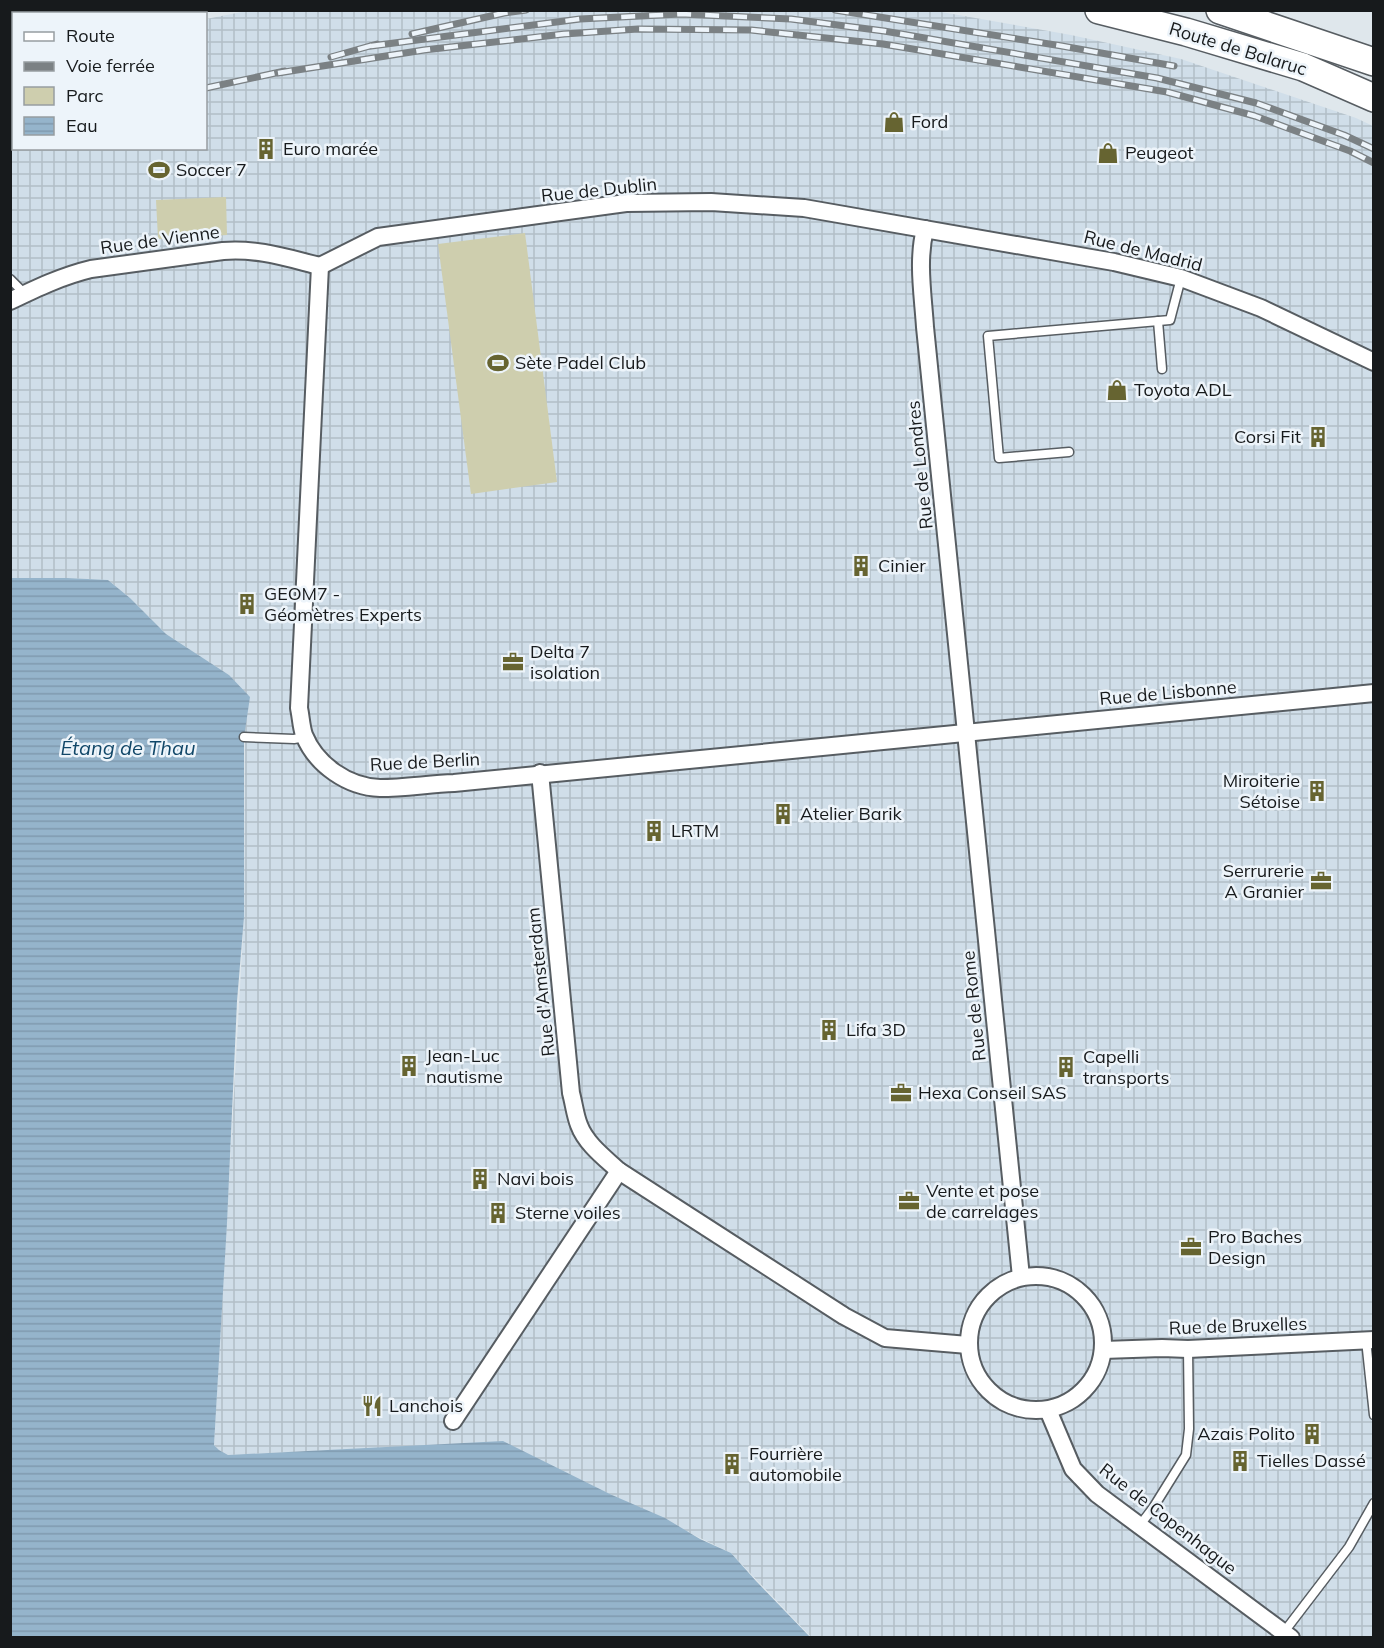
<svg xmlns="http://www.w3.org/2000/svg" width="1384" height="1648" viewBox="0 0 1384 1648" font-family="Mulish,sans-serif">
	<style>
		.industrial { fill: url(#industrial-grid) }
		.park { fill: #ceceae }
		.water { fill: url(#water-rules) }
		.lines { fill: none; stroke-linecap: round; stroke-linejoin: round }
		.service-casing { stroke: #575d62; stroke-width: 11 }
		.minor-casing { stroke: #575d62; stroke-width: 20 }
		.primary-casing { stroke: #575d62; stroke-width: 30 }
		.service { stroke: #fff; stroke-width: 8 }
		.minor { stroke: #fff; stroke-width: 16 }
		.primary { stroke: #fff; stroke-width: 27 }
		.rail-casing { stroke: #7b8184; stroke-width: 7 }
		.rail { stroke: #edf4fa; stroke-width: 4.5; stroke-dasharray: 14; stroke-linecap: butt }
		.labels { text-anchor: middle; stroke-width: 5; stroke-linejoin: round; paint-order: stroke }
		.street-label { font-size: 18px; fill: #171a1c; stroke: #edf4fa }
		.poi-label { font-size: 18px; fill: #171a1c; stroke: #edf4fa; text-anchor: start }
		.water-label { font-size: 20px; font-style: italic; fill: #114768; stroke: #edf4fa }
	</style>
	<defs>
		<pattern id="industrial-grid" width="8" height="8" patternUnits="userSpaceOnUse" patternTransform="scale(1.5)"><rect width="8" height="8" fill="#d0dee9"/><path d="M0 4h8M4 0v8" fill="none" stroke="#b2bec7"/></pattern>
		<pattern id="water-rules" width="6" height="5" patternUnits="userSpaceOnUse" patternTransform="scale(1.5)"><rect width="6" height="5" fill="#95b4cb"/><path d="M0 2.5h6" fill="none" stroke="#809aae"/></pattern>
	</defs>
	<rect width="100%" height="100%" fill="#dfe7ec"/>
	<polygon class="industrial" points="930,10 1071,35 1181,59 1356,118 1373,126 1373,1637 811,1637 731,1553 503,1442 228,1455 219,1450 214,1445 244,917 245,729 229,675 166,634 130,598 108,580 67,578 11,578 10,79 13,78 14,148 206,148 206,19 247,11"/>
	<g class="park">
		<polygon points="226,197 227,235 158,239 156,200"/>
		<polygon points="525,233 557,482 471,494 438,244"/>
	</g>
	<polygon class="water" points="11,578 67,578 108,580 130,598 166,634 229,675 250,697 244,737 244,917 237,1001 227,1223 214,1445 219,1450 228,1455 503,1441 612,1495 665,1518 700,1539 731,1553 756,1581 810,1637 11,1638"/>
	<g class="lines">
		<defs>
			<g id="service">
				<polyline points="10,279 25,294"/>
				<polyline points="1158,321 1162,369"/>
				<polyline points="1069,452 999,458 988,336 1170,320 1181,278"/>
				<polyline points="244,737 294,739 305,737"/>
				<polyline points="1366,1340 1374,1415"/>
				<polyline points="1140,1525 1153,1508 1186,1455 1189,1429 1188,1349"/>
				<polyline points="1284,1632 1349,1547 1374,1503"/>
			</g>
			<g id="minor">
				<path d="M925,229C917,261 923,295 925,327L1021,1277"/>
				<path d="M320,266L299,708C301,717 301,726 304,735C316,765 348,787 380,788C404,788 429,784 454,783L1374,693"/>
				<polyline points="320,266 378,237 626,203 711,202 804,208 1114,262 1181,278 1261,308 1374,362"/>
				<path d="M10,301C37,288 62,276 91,269L223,251C257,248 287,258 320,266"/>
				<path d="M540,773L571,1093C574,1104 575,1115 579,1125C586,1144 605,1158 619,1171L844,1316L885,1338L968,1345"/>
				<circle cx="1036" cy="1343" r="67"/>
				<polyline points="1103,1350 1162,1348 1188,1349 1374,1340"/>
				<polyline points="1048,1410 1073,1469 1097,1494 1291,1638"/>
				<polyline points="453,1421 619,1171"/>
			</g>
			<g id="primary">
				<polyline points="1099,10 1186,32 1303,67 1374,98"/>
				<polyline points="1220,10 1374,62"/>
				<polyline points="77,14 84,10"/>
				<polyline points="143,14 151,10"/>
				<polyline points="10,42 14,40"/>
			</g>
		</defs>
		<use href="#service" class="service-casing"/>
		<use href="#minor" class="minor-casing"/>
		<use href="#primary" class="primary-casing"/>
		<use href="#service" class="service"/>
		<use href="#minor" class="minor"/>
		<use href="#primary" class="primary"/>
		<defs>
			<g id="rail">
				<polyline points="835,10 1062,46 1174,66"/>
				<polyline points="412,34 504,13 526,10"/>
				<polyline points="371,46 580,19 681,14 791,19 884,31 1157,78 1256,103 1344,135 1374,149"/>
				<polyline points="331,57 377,44"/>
				<polyline points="278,73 424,50 564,34 638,29 751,30 883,44 1167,92 1255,116 1350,151 1374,163"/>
				<polyline points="206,88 285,71"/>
			</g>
		</defs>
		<use href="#rail" class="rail-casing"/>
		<use href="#rail" class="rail"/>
	</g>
	<defs>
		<symbol id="shop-bare" viewBox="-9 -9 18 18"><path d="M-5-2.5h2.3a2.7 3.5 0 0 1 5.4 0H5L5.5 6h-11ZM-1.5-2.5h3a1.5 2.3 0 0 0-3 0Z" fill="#666431" stroke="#edf4fa" stroke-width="2.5" paint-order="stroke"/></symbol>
		<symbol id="building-bare" viewBox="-9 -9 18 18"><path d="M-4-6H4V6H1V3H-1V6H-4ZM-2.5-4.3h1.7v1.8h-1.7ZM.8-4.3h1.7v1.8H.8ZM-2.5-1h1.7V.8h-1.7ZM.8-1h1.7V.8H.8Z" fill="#666431" stroke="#edf4fa" stroke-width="2.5" paint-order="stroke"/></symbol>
		<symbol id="stadium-bare" viewBox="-9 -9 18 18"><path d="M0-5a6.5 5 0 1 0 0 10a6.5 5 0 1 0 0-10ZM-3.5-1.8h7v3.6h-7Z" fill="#666431" stroke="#edf4fa" stroke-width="2.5" paint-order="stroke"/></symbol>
		<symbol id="office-bare" viewBox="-9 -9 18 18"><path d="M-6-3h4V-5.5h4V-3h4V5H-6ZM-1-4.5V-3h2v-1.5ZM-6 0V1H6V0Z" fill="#666431" stroke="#edf4fa" stroke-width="2.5" paint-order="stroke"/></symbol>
		<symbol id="restaurant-bare" viewBox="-9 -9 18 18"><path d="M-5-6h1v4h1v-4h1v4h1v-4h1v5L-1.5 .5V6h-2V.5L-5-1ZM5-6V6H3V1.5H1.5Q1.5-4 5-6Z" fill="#666431" stroke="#edf4fa" stroke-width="2.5" paint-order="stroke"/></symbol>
	</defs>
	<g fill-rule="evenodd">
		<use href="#shop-bare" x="879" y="107" width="30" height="30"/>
		<use href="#building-bare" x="251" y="134" width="30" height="30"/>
		<use href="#shop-bare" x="1093" y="138" width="30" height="30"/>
		<use href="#stadium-bare" x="144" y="155" width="30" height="30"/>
		<use href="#stadium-bare" x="483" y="348" width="30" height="30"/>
		<use href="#shop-bare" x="1102" y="375" width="30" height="30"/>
		<use href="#building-bare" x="1303" y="422" width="30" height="30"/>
		<use href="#building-bare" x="846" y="551" width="30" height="30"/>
		<use href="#building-bare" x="232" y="589" width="30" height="30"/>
		<use href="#office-bare" x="498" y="647" width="30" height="30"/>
		<use href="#building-bare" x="1302" y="776" width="30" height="30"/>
		<use href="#building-bare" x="768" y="799" width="30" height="30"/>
		<use href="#building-bare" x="639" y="816" width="30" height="30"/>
		<use href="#office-bare" x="1306" y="866" width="30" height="30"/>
		<use href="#building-bare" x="814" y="1015" width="30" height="30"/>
		<use href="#building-bare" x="394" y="1051" width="30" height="30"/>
		<use href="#building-bare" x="1051" y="1052" width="30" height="30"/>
		<use href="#office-bare" x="886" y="1078" width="30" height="30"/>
		<use href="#building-bare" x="465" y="1164" width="30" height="30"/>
		<use href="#office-bare" x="894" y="1186" width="30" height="30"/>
		<use href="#building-bare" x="483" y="1198" width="30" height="30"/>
		<use href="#office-bare" x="1176" y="1232" width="30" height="30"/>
		<use href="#restaurant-bare" x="357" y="1391" width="30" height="30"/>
		<use href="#building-bare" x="1297" y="1419" width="30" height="30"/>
		<use href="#building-bare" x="1225" y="1446" width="30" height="30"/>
		<use href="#building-bare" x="717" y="1449" width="30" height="30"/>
	</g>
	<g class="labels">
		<g class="street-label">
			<text transform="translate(1238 49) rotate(17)" y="6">Route de Balaruc</text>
			<text transform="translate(599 190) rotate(-6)" y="6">Rue de Dublin</text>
			<text transform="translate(160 240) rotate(-8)" y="6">Rue de Vienne</text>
			<text transform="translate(1143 251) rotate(14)" y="6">Rue de Madrid</text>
			<text transform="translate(920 465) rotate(-96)" y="6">Rue de Londres</text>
			<text transform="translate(1168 693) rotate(-5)" y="6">Rue de Lisbonne</text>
			<text transform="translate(425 762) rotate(-3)" y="6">Rue de Berlin</text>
			<text transform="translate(541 982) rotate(-96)" y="6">Rue d'Amsterdam</text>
			<text transform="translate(974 1006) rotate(-96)" y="6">Rue de Rome</text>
			<text transform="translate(1238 1326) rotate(-2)" y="6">Rue de Bruxelles</text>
			<text transform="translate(1168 1519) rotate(38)" y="6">Rue de Copenhague</text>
		</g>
		<g class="poi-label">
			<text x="911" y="128">Ford</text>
			<text x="283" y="155">Euro marée</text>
			<text x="1125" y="159">Peugeot</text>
			<text x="176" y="176">Soccer 7</text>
			<text x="515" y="369">Sète Padel Club</text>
			<text x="1134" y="396">Toyota ADL</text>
			<text x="1301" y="443" text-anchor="end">Corsi Fit</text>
			<text x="878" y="572">Cinier</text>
			<text x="264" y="600">GEOM7 -<tspan x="264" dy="21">Géomètres Experts</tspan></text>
			<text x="530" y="658">Delta 7<tspan x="530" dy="21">isolation</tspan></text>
			<text x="1300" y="787" text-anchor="end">Miroiterie<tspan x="1300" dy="21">Sétoise</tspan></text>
			<text x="800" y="820">Atelier Barik</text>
			<text x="671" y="837">LRTM</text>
			<text x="1304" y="877" text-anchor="end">Serrurerie<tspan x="1304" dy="21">A Granier</tspan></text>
			<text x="846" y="1036">Lifa 3D</text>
			<text x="426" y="1062">Jean-Luc<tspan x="426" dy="21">nautisme</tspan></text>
			<text x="1083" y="1063">Capelli<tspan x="1083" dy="21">transports</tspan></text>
			<text x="918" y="1099">Hexa Conseil SAS</text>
			<text x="497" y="1185">Navi bois</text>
			<text x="926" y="1197">Vente et pose<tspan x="926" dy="21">de carrelages</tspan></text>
			<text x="515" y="1219">Sterne voiles</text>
			<text x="1208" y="1243">Pro Baches<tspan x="1208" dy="21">Design</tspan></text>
			<text x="389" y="1412">Lanchois</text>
			<text x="1295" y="1440" text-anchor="end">Azais Polito</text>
			<text x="749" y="1460">Fourrière<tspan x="749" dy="21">automobile</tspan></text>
			<text x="1257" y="1467">Tielles Dassé</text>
		</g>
		<g class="water-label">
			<text x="128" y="755">Étang de Thau</text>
		</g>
	</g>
	<rect width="1384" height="1648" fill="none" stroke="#171a1c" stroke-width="24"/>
	<rect x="12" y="12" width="195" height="138" fill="#edf4fa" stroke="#979da1" stroke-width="1.5"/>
	<rect x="24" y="32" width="30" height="9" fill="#ffffff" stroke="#979da1" stroke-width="1.5"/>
	<text x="66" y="42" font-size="18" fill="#171a1c">Route</text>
	<rect x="24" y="62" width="30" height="9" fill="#7b8184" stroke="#979da1" stroke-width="1.5"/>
	<text x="66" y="72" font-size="18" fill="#171a1c">Voie ferrée</text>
	<rect x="24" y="87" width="30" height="18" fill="#ceceae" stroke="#979da1" stroke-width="1.5"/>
	<text x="66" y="102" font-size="18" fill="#171a1c">Parc</text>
	<rect x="24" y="117" width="30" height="18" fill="url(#water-rules)" stroke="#979da1" stroke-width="1.5"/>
	<text x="66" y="132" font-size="18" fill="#171a1c">Eau</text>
</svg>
